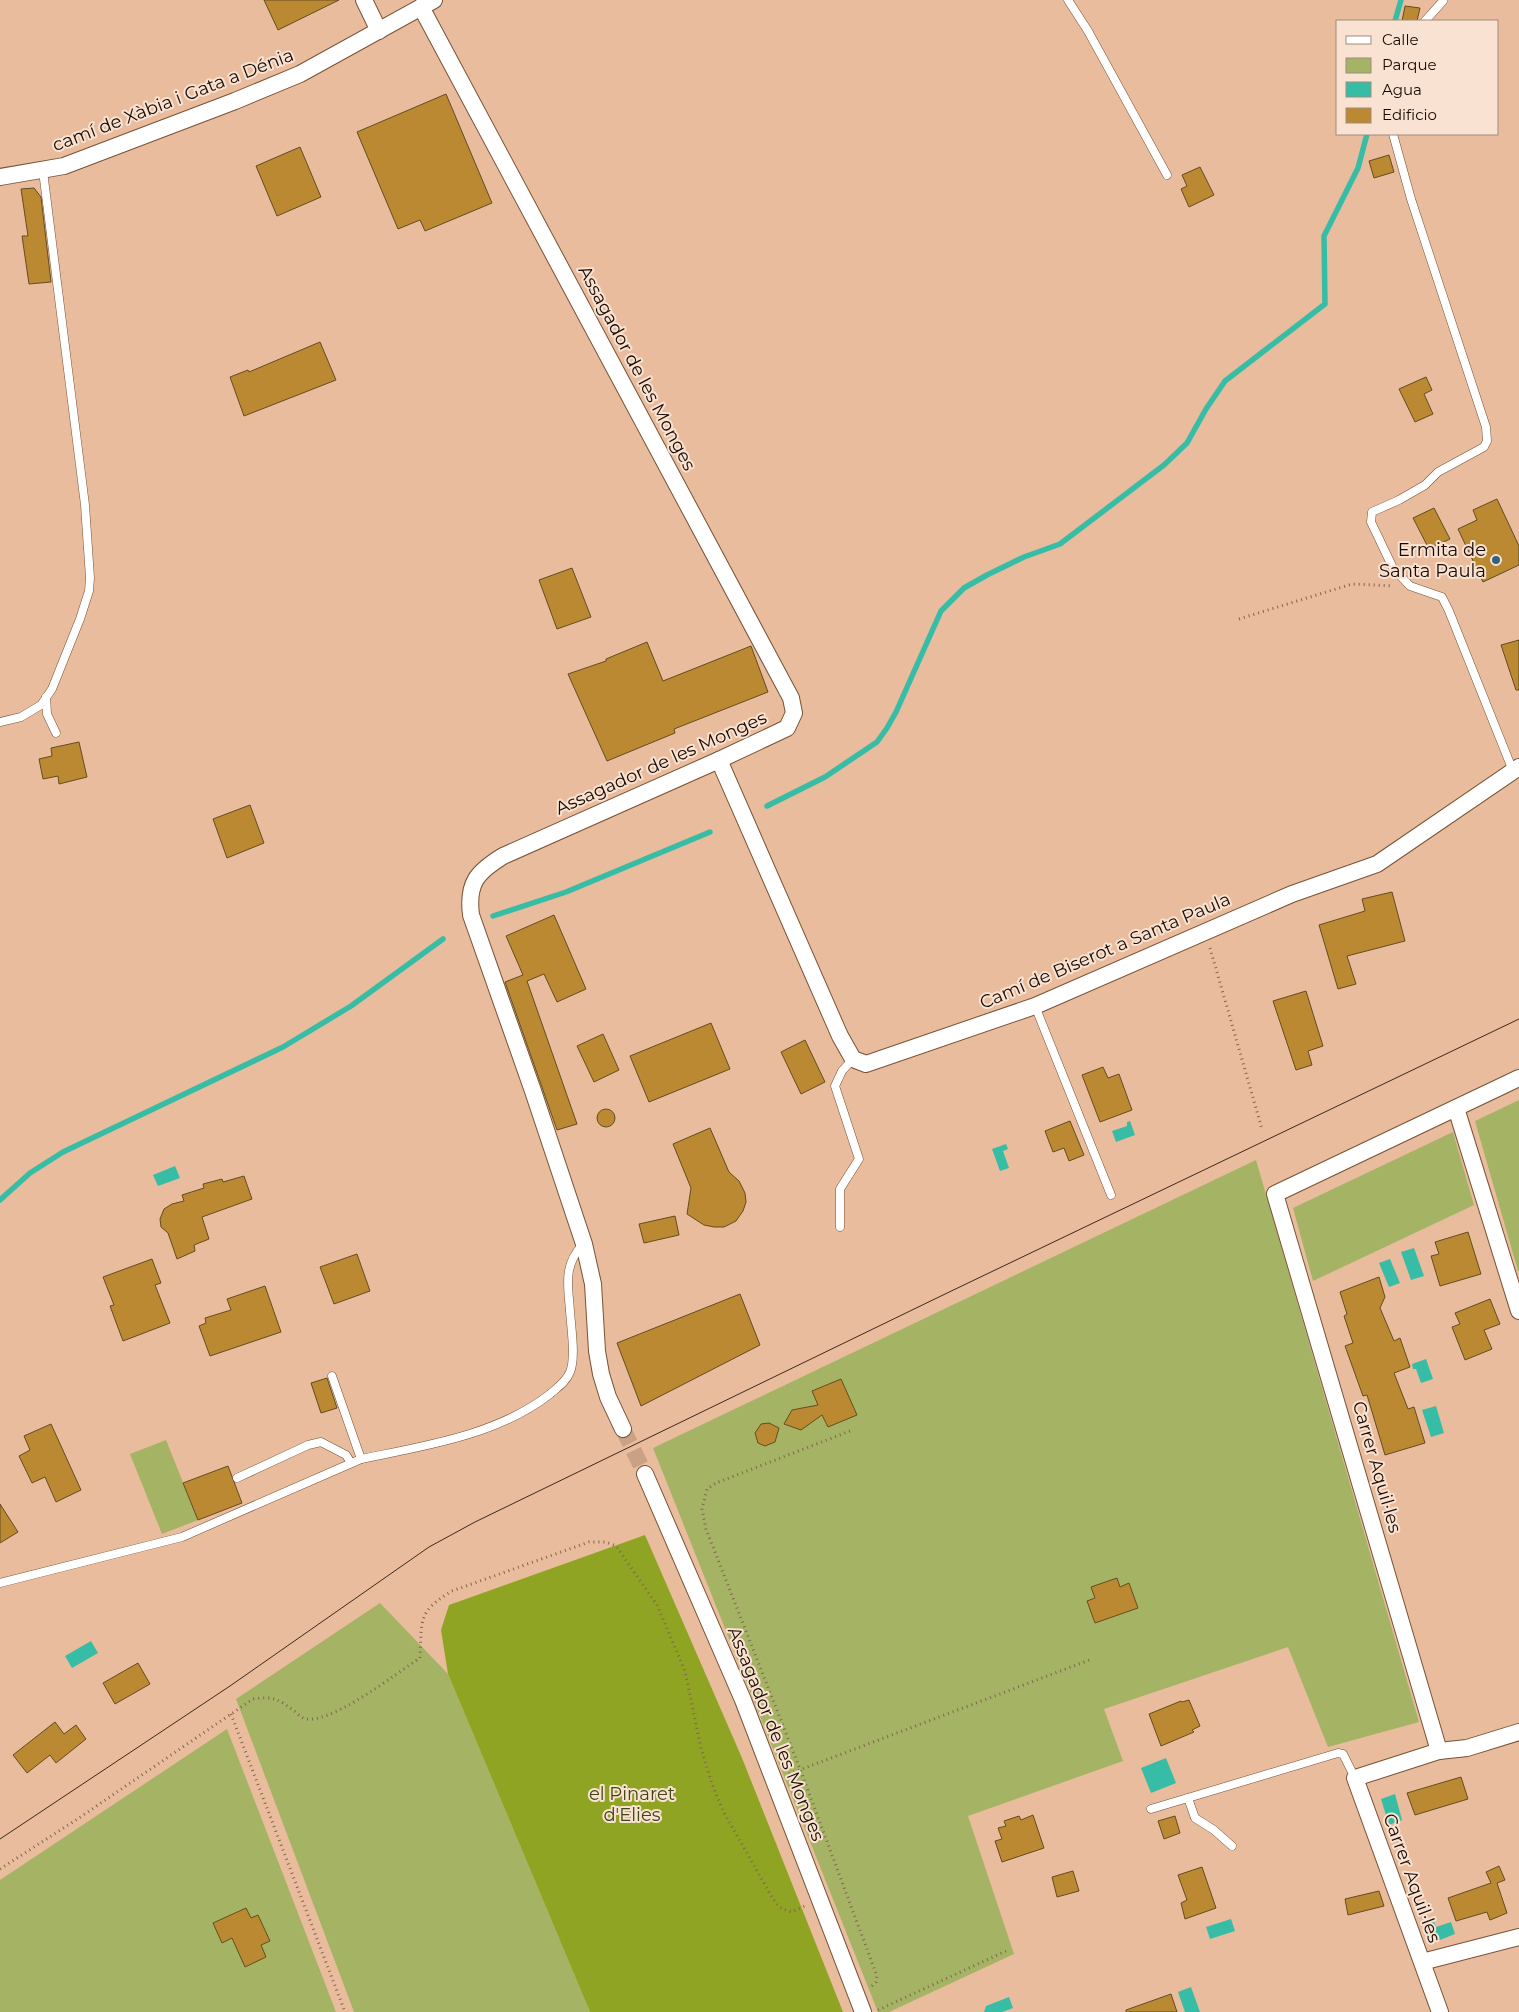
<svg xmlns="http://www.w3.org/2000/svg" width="1519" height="2012" viewBox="0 0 1519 2012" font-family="Montserrat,sans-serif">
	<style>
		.green { fill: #a4b464 }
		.forest { fill: #90a423 }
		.water { fill: #37bda6 }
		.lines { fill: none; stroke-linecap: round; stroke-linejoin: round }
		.stream { stroke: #37bda6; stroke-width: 5.5 }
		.building { fill: #ba8931; stroke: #644c22 }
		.minor-tunnel { stroke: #c9a185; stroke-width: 16; stroke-dasharray: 16 8; stroke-linecap: butt }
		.service-casing { stroke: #785235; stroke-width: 9 }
		.minor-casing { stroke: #785235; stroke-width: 18 }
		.path { stroke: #836550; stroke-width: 3; stroke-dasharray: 1 4; stroke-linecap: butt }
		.service { stroke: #fff; stroke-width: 8 }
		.minor { stroke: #fff; stroke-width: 16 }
		.tram { stroke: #3d2a1d; stroke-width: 1 }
		.poi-dot { fill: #326281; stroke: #f9e2d1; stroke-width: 2 }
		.labels { text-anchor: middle; stroke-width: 4; stroke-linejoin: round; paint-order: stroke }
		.street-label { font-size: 18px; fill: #180a01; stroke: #f9e2d1 }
		.poi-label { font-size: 18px; fill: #180a01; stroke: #f9e2d1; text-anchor: end }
		.park-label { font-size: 18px; fill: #3d4615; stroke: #f9e2d1 }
	</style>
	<rect width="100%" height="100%" fill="#e8bc9c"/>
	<g class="green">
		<polygon points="1519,1100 1519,1271 1518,1271 1475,1121"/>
		<polygon points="1453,1132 1474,1205 1313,1281 1293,1208"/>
		<polygon points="1256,1160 1419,1722 1328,1747 1288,1647 1104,1709 1123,1761 968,1816 1014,1954 889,2012 878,2012 653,1448"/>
		<polygon points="166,1440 198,1520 162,1534 130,1454"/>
		<polygon points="380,1603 448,1674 590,2012 354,2012 236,1699"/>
		<polygon points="227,1729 336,2012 0,2012 0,1880"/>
	</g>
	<polygon class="forest" points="645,1535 742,1758 843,2012 590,2012 448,1674 441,1630 449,1605"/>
	<g class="water">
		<polygon points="1130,1121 1135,1135 1116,1142 1112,1131 1127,1126 1127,1122"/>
		<polygon points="1006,1144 1008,1149 1003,1151 1009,1168 1000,1171 992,1149"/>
		<polygon points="175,1166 180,1178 158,1186 153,1175"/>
		<polygon points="1414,1248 1424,1276 1411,1280 1401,1252"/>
		<polygon points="1390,1259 1400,1283 1389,1287 1379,1263"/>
		<polygon points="1426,1359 1433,1379 1421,1383 1416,1369 1413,1369 1412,1364"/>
		<polygon points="1436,1406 1444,1433 1431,1437 1422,1410"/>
		<polygon points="91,1641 98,1653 72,1668 65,1656"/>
		<polygon points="1166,1758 1176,1783 1151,1793 1141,1768"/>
		<polygon points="1395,1794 1402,1820 1389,1825 1381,1799"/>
		<polygon points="1231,1919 1235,1931 1210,1939 1206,1927"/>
		<polygon points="1433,1919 1436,1927 1451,1922 1455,1934 1440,1940 1433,1939 1430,1935 1426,1920"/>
		<polygon points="1191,1987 1200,2012 1185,2012 1178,1992"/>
		<polygon points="1009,1997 1013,2008 1002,2012 984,2012 986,2006"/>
	</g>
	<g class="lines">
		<g class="stream">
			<polyline points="1395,21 1401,0"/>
			<polyline points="767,806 825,777 877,742 887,728 896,712 941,611 964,588 987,575 1024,557 1060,544 1164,465 1187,443 1206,409 1225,381 1325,304 1324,236 1358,168 1367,134"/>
			<polyline points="493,916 566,892 710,832"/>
			<polyline points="0,1200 30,1173 63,1152 283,1047 351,1006 443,939"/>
		</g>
	</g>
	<g class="building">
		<polygon points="264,0 339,0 278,30"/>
		<polygon points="1405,6 1420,8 1417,21 1402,21"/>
		<polygon points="446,94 492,203 425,231 420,220 398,229 357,132"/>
		<polygon points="300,147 321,197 277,216 256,166"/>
		<polygon points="1389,155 1394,172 1374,178 1369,161"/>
		<polygon points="1200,167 1214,195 1189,207 1181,189 1187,186 1182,175"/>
		<polygon points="34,188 41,197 51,282 29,284 22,236 28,236 21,189"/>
		<polygon points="320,342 336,380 244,416 230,377 248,370 249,372"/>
		<polygon points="1426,377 1432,390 1424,394 1433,414 1415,422 1399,389"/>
		<polygon points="1497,499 1519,546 1519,565 1483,582 1458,529 1477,520 1473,510"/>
		<polygon points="1434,508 1450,539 1429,549 1413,518"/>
		<polygon points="572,568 591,617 557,629 539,580"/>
		<polygon points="1519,640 1519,690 1516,690 1501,645"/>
		<polygon points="647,642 663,681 751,646 768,692 674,729 675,733 607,761 568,674 606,661 606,659"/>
		<polygon points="79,742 87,777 59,784 58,776 43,779 39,759 52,756 51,748"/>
		<polygon points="250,805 264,843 227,858 213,819"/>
		<polygon points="1392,892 1405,941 1347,956 1356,984 1338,989 1319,925 1365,911 1362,899"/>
		<polygon points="554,915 586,989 557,1002 544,974 527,981 577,1124 557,1130 505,982 523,975 506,936"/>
		<polygon points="1306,991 1323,1046 1308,1051 1312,1065 1296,1070 1273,1001"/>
		<polygon points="711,1023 730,1069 649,1102 630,1056"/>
		<polygon points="603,1034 619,1070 594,1082 577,1046"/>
		<polygon points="805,1040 825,1082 801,1094 781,1052"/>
		<polygon points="1103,1067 1108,1078 1119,1074 1132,1110 1100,1122 1082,1075"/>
		<circle cx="606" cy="1118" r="9"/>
		<polygon points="1070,1121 1084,1155 1069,1161 1064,1148 1053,1152 1045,1131"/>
		<polygon points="710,1128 729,1172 739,1181 745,1193 746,1202 743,1211 736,1221 724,1227 714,1227 704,1225 687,1214 691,1188 673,1144"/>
		<polygon points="244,1176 252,1199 202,1217 209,1239 194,1245 195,1251 177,1259 168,1233 161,1227 160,1219 164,1209 172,1204 184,1201 182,1195 204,1188 203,1184 222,1179 223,1182"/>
		<polygon points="675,1216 679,1235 644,1243 639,1224"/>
		<polygon points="1468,1232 1481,1274 1440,1286 1431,1256 1439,1254 1435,1242"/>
		<polygon points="357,1254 370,1291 334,1304 320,1267"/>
		<polygon points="152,1259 161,1283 155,1285 170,1323 123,1341 110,1306 114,1305 103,1277"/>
		<polygon points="1379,1277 1385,1297 1380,1308 1394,1341 1400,1338 1410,1367 1394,1373 1408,1409 1414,1407 1425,1443 1385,1455 1367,1395 1363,1396 1345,1346 1353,1343 1344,1316 1347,1314 1340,1292"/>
		<polygon points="265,1286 281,1332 210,1356 199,1326 206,1323 205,1318 231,1310 227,1299"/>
		<polygon points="740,1294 760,1345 641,1406 617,1343"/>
		<polygon points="1490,1299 1500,1324 1484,1330 1492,1349 1465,1360 1452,1327 1460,1324 1455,1313"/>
		<polygon points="327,1378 337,1408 321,1413 311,1383"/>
		<polygon points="841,1379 857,1415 828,1427 822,1415 801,1430 784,1424 792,1410 818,1405 812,1391"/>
		<polygon points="769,1423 779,1428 775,1442 765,1446 758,1443 755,1433 761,1424"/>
		<polygon points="51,1424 81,1490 56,1502 45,1477 32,1483 19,1456 30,1450 24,1436"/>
		<polygon points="228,1466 242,1503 198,1520 183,1483"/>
		<polygon points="0,1504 18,1532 0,1543"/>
		<polygon points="1117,1578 1120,1587 1129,1583 1138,1608 1095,1623 1087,1601 1095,1598 1091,1587"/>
		<polygon points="138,1663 150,1684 115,1704 103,1683"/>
		<polygon points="1189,1700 1200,1726 1192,1730 1194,1732 1161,1746 1149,1714 1181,1701 1182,1702"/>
		<polygon points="55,1722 64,1734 76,1725 86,1739 56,1763 50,1755 27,1773 13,1755"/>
		<polygon points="1461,1777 1468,1799 1415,1815 1407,1793"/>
		<polygon points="1033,1815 1044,1848 1002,1862 995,1841 1002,1839 998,1828 1006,1826 1004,1821 1019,1816 1021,1820"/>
		<polygon points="1175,1816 1180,1833 1164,1839 1158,1821"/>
		<polygon points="1499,1866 1505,1880 1497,1883 1507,1913 1490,1920 1487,1912 1456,1921 1448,1898 1491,1883 1486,1872"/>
		<polygon points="1202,1867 1216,1908 1185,1919 1181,1903 1187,1900 1178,1875"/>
		<polygon points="1073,1871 1079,1891 1057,1897 1052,1877"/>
		<polygon points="1379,1891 1384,1906 1348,1915 1345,1899"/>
		<polygon points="246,1908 251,1918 258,1915 270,1941 261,1945 266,1957 245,1967 232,1938 222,1943 213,1923"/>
		<polygon points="1171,1994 1177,2012 1126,2012 1126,2010"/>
	</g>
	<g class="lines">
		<polyline class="minor-tunnel" points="623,1429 645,1474"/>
		<defs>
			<g id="service">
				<polyline points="1068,0 1088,31 1167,175"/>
				<polyline points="1425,21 1443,1"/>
				<polyline points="1393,134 1411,199 1486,427 1487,441 1484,447 1438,472 1425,485 1399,500 1372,512 1371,522 1393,568 1410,586 1442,597 1449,611 1513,771"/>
				<polyline points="46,697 47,714 56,733"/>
				<polyline points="0,722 21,717 41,705 52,689 80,619 89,591 90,578 85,505 43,171"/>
				<polyline points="1035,1006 1111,1195"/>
				<polyline points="840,1227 840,1189 859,1159 835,1086 842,1071 853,1059"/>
				<path d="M361,1459C424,1446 498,1435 550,1394C558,1387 566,1382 570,1372C576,1358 571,1327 570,1311C568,1284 563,1266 583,1244"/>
				<polyline points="237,1478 308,1445 321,1442 346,1455 351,1463"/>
				<polyline points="0,1583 182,1537 361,1459 332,1376"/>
				<polyline points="1188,1798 1195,1818 1214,1830 1232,1846"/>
				<polyline points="1151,1809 1338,1753 1343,1754 1355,1778"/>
			</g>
			<g id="minor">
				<polyline points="364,0 379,31"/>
				<path d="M421,7L791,698L794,713L787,728L719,760L503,856C477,872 467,883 471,915L533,1091L584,1244L593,1284L597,1351L601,1374L608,1397L623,1429"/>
				<polyline points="0,177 64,166 235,101 300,74 434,0"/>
				<polyline points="719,760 840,1036 853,1059 866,1064 1035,1006 1292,894 1377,864 1519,767"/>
				<polyline points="1456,1108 1519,1311"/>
				<polyline points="645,1474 743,1700 863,2012"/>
				<polyline points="1439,1751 1467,1748 1519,1732"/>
				<polyline points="1422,1962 1519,1937"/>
				<polyline points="1440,2012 1355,1778 1439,1751 1275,1194 1519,1078"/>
			</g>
		</defs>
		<use href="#service" class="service-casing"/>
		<use href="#minor" class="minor-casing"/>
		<g class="path">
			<polyline points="1239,619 1352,584 1393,586"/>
			<polyline points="1210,948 1262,1129"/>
			<polyline points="850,1431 716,1483 707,1489 702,1509 706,1529 800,1769 877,1976 876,1982 870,1988"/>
			<polyline points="231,1714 345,2012"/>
			<polyline points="789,1774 1092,1659"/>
			<path d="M0,1869L79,1818L253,1699C274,1696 278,1699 294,1711C297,1713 300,1717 303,1718C327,1728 398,1672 420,1658C422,1620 417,1612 452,1591L589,1542H606L616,1546L657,1605L685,1671L701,1748L712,1784L723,1811L773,1899L779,1907L791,1912L805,1906"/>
			<polyline points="878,2010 1006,1951"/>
		</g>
		<use href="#service" class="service"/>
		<use href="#minor" class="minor"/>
		<polyline class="tram" points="0,1839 230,1686 429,1547 475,1522 943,1295 1519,1019"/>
	</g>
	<circle class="poi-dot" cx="1496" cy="560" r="5"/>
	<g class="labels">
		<g class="street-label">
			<text transform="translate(173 100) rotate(-21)" y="6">camí de Xàbia i Gata a Dénia</text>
			<text transform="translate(637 368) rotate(62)" y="6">Assagador de les Monges</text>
			<text transform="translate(661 763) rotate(-24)" y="6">Assagador de les Monges</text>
			<text transform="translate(1105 951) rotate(-23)" y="6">Camí de Biserot a Santa Paula</text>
			<text transform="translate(1377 1467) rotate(74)" y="6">Carrer Aquil·les</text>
			<text transform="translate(776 1734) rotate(68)" y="6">Assagador de les Monges</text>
			<text transform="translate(1412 1878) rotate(70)" y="6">Carrer Aquil·les</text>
		</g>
		<g class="poi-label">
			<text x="1486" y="556">Ermita de<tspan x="1486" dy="21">Santa Paula</tspan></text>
		</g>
		<g class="park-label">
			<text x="632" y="1800">el Pinaret<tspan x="632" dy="21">d'Elies</tspan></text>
		</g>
	</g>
	<rect x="1336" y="20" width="162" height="115" fill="#f9e2d1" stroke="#9f8c7e"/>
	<rect x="1346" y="36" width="25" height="8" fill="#ffffff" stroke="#9f8c7e"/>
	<text x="1382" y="45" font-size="15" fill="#180a01">Calle</text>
	<rect x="1346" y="58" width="25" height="15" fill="#a4b464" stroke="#9f8c7e"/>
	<text x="1382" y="70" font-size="15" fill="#180a01">Parque</text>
	<rect x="1346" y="82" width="25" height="15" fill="#37bda6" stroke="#9f8c7e"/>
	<text x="1382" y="95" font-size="15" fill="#180a01">Agua</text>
	<rect x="1346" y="108" width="25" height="15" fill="#ba8931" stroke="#9f8c7e"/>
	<text x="1382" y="120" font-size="15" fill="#180a01">Edificio</text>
</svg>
